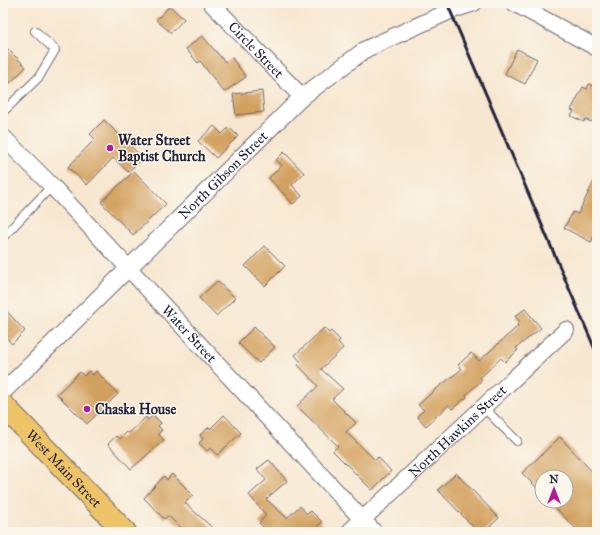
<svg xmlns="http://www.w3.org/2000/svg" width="600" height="535" viewBox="0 0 600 535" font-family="'IM FELL Great Primer',serif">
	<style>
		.building { fill: #d3a15f }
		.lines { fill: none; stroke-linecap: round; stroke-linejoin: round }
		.lane-casing { stroke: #6d676f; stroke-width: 10 }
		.street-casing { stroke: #6d676f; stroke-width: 18 }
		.primary-casing { stroke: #6d676f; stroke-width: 24 }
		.lane { stroke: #fff; stroke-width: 8 }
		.street { stroke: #fff; stroke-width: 16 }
		.primary { stroke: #efc469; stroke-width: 22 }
		.rail { stroke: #22223b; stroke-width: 3 }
		.poi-dot { fill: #b5179e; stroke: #fbf7ec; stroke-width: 1.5 }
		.labels { text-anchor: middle; stroke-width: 3; stroke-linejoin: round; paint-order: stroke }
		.street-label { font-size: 14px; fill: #22223b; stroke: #fbf7ec }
		.poi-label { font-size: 14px; font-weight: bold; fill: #22223b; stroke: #fbf7ec; text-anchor: start }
	</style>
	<rect width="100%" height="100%" fill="#fbf7ec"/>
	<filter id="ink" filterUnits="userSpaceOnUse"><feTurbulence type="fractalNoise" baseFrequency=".025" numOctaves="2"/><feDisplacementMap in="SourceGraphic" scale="8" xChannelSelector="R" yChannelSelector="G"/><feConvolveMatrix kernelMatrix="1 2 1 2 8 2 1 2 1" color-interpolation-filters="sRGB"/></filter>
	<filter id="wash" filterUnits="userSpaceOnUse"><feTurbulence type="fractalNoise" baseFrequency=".012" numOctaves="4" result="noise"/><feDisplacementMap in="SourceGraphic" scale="16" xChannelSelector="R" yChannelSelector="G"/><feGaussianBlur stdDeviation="0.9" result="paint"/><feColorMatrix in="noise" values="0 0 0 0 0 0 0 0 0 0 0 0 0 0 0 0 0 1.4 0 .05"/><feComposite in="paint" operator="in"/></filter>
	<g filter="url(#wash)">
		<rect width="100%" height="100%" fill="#f7e7d0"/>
		<g id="blocks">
			<g class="building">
				<polygon points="170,6 184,19 171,33 156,20"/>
				<polygon points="202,36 225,62 232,58 246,77 224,92 200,61 198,63 186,49"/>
				<polygon points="3,44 26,67 3,90"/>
				<polygon points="517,49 537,59 525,84 505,74"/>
				<polygon points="589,84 597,88 597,112 591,122 585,119 584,122 571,116 574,111 571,110 583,87 587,89"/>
				<polygon points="262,91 264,112 236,115 233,94"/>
				<polygon points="104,120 143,158 128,172 113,158 87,185 68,167 95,139 90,134"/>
				<polygon points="214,126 222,134 229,127 238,136 216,158 198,141"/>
				<polygon points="284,152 304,173 292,185 302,196 293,204 269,178 282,165 276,160"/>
				<polygon points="134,171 166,204 133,235 101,202"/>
				<polygon points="597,175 597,230 591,242 564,228 573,212 578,214"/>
				<polygon points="265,246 285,266 265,286 245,266"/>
				<polygon points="217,281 235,298 216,316 199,298"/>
				<polygon points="3,307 25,331 12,344 3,334"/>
				<polygon points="525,309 541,328 516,348 518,350 505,362 501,358 480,378 482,380 466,395 467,397 452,409 449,405 426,426 417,416 424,410 418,405 436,389 462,369 458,365 471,353 479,361 518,326 517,325 520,322 515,316"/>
				<polygon points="254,327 275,347 259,363 238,343"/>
				<polygon points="324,328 329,333 331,331 340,340 338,342 343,348 321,369 343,389 332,399 356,423 346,432 375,460 378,457 391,471 372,490 333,451 338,446 297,406 318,386 298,365 301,362 295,355"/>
				<polygon points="89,371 93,375 96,371 118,394 87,424 57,394 80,372 84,376"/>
				<polygon points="153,415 161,423 158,426 162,430 158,434 164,440 131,469 108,444 116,436 120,439 127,432 129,433 146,417 148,420"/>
				<polygon points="224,415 241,433 217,455 210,448 207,451 199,443 203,439 200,435 209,427 210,429"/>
				<polygon points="560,437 597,477 597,532 579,532 549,501 566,501 566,477 542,477 542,493 522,473"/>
				<polygon points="269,460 287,481 266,499 287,518 300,506 307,514 311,511 322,522 311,532 268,532 259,523 266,515 249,495 266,480 257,469"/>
				<polygon points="456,473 499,518 484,532 478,532 438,490"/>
				<polygon points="172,474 193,495 185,503 217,532 186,532 168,516 164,519 144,498 164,476 167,480"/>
			</g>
		</g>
	</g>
	<g filter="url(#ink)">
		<use href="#blocks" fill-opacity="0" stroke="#6d676f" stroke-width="1"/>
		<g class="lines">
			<defs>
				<g id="lane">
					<polyline points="3,112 39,77 55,50 35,31"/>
					<polyline points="3,237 52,186"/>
					<polyline points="483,407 517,441"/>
				</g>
				<g id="street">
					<path id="s1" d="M211,3L302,97"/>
					<polyline points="514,3 597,48"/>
					<path id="s2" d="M3,137L52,186L374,532"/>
					<path id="s3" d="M3,392L302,97L366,49L450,11L474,3"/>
					<path id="s4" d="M349,532L566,330"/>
				</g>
				<g id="primary">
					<path id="s5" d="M3,405L125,532"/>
				</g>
			</defs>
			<use href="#lane" class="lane-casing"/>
			<use href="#street" class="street-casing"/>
			<use href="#primary" class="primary-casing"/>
			<use href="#lane" class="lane"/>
			<use href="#street" class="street"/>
			<use href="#primary" class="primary"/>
			<polyline class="rail" points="447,3 597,354"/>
		</g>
	</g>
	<g class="poi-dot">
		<circle cx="110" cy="148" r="4"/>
		<circle cx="87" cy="409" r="4"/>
	</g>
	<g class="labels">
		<g class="street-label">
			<text dy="5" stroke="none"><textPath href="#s1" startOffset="65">Circle Street</textPath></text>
			<text dy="5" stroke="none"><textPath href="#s3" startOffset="309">North Gibson Street</textPath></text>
			<text dy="5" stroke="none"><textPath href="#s2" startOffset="271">Water Street</textPath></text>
			<text dy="5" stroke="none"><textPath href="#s4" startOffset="148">North Hawkins Street</textPath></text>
			<text dy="5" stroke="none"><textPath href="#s5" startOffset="88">West Main Street</textPath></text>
		</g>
		<g class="poi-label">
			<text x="118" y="145">Water Street<tspan x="118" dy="16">Baptist Church</tspan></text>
			<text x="95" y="414">Chaska House</text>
		</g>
	</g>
	<rect width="600" height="535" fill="none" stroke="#fbf7ec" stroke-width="16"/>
	<g transform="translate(554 489)"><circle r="19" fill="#fbf7ec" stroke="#a4a2a5"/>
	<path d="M0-3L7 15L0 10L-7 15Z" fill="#b5179e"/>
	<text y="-6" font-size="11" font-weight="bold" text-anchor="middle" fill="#22223b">N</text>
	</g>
</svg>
